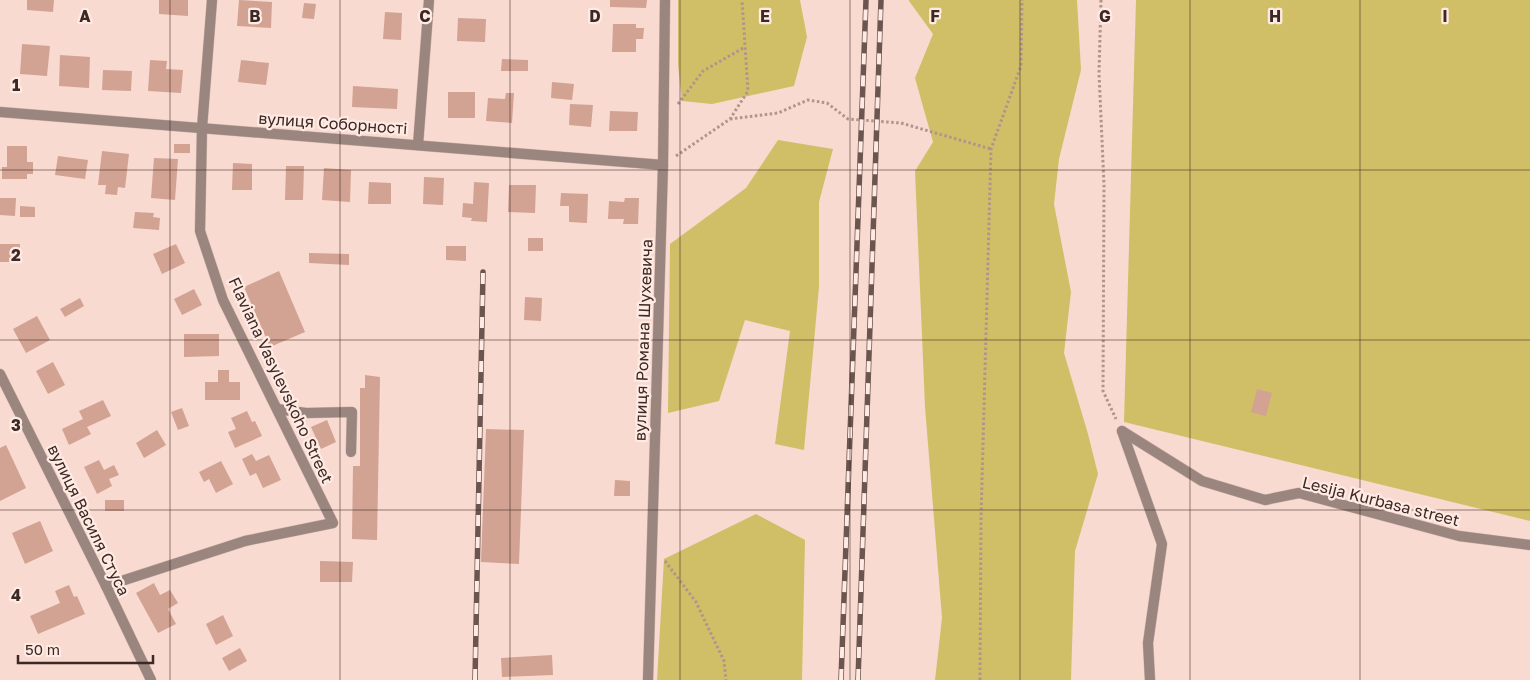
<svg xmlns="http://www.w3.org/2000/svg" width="1530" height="680" viewBox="0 0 1530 680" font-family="'Golos Text',sans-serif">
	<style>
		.green { fill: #d0bf67 }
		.building { fill: #d2a293 }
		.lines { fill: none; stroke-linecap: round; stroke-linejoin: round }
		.lane-casing { stroke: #d3b7ae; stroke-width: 11 }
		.street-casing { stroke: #d3b7ae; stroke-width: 11 }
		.path { stroke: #af958d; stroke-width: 3; stroke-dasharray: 2.5 2.5; stroke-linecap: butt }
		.lane { stroke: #9a857f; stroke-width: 10 }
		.street { stroke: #9a857f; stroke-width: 10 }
		.rail-casing { stroke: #6b554e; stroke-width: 5.5 }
		.rail { stroke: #ffeae4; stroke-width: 4; stroke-dasharray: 11; stroke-linecap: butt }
		.grid { fill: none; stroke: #3c2923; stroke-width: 1; stroke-opacity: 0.55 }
		.labels { text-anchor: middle; stroke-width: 4.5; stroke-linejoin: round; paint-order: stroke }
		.street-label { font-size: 16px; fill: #3c2923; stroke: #ffeae4 }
		.grid-label { font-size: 16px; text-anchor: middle; font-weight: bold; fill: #3c2923; stroke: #ffeae4; stroke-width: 4.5; stroke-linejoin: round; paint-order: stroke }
	</style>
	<rect width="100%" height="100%" fill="#f9dad1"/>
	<g class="green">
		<polygon points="678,0 800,0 807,37 794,86 712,104 682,101 678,65"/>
		<polygon points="909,0 1077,0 1081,70 1059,159 1054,204 1071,292 1064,353 1088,434 1098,474 1075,551 1071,680 935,680 942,618 925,407 915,171 933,142 915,78 933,34 909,1"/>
		<polygon points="1136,0 1530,0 1530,521 1124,422"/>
		<polygon points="778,140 833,149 819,202 819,287 804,450 775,444 790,331 745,320 719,401 668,413 670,244 746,188"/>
		<polygon points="756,514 805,540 802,680 657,680 664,559"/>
	</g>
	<g class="building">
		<polygon points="27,0 54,0 53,12 27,10"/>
		<polygon points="159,0 188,0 188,16 159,14"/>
		<polygon points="239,0 272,2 271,28 237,26"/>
		<polygon points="610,0 647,0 646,8 610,7"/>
		<polygon points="304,3 316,4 314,19 302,18"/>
		<polygon points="385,12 402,13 401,40 383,39"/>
		<polygon points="458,18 486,19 485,42 457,41"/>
		<polygon points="613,24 636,24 636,28 644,28 643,39 636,39 636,52 612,52"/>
		<polygon points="22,44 50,46 47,76 20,74"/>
		<polygon points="60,55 90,57 89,88 59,86"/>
		<polygon points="502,59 528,60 528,71 501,71"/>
		<polygon points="150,60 167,61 166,69 183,70 181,93 148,91"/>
		<polygon points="241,60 269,63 266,85 238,82"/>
		<polygon points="103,70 132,71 131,91 102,90"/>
		<polygon points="552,82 574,84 572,100 551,98"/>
		<polygon points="353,86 398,89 397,109 352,107"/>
		<rect x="448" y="92" width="27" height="26"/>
		<polygon points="506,93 514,93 512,123 486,121 488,98 505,99"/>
		<polygon points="570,104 593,105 591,127 569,125"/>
		<polygon points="610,111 638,112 637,131 609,131"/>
		<rect x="174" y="144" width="16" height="9"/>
		<polygon points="7,146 27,146 27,162 33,162 33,174 27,174 27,179 2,179 2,167 7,167"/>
		<polygon points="102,151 129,154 125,188 118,187 117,195 105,194 106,185 98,185"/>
		<polygon points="58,156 88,160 85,179 55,175"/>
		<polygon points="154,158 178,159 175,200 151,198"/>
		<polygon points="233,163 252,164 252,190 232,190"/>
		<polygon points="286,166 304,166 303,200 285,200"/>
		<polygon points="324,168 351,170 350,202 322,200"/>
		<polygon points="424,177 444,178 443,205 423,204"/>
		<polygon points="369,182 391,183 391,204 368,204"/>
		<polygon points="474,182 489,183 487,222 471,221 472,218 462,217 463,203 473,204"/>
		<polygon points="509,185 536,185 535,213 508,212"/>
		<polygon points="561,193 588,194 587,223 569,222 569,206 560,206"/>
		<polygon points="0,198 16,198 15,216 0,215"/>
		<polygon points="625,198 639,198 638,224 623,224 624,219 608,219 609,201 624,202"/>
		<polygon points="20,206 35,207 35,217 20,217"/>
		<polygon points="135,212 154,213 153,217 160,218 159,230 133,228"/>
		<rect x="528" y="238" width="15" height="13"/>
		<polygon points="0,244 20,244 19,262 0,262"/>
		<polygon points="176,244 185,263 162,274 153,254"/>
		<polygon points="446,246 466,246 466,261 446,260"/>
		<polygon points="309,253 349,254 349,265 309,263"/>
		<polygon points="279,271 305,332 270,347 244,287"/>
		<polygon points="194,289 202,305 182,315 174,299"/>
		<polygon points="525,297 542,298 541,321 524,320"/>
		<polygon points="80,298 84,306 65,317 60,309"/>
		<polygon points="37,316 50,340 26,353 13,329"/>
		<polygon points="184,334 219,334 219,356 184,357"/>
		<polygon points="53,362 65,385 48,394 36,371"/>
		<polygon points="218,370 229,370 229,382 240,382 240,400 205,400 205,382 218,382"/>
		<polygon points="365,375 380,377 377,540 352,539 353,466 360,466 360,388 365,388"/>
		<polygon points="1257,389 1272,393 1266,416 1251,412"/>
		<polygon points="103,400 111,416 87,427 91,434 69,445 62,429 83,419 79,411"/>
		<polygon points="182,408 189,426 178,430 171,412"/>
		<polygon points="247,411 252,422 255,421 262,436 235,448 228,432 236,429 231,418"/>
		<polygon points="327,420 336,442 321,449 311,427"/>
		<polygon points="486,429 524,430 519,564 481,562"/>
		<polygon points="157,430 166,445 144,458 136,443"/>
		<polygon points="6,445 26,488 0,501 0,448"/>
		<polygon points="252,454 256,461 269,455 281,480 263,488 256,473 250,476 242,459"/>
		<polygon points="99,460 104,470 114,465 119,475 109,479 112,486 97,494 84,467"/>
		<polygon points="221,461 233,484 216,493 209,479 204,482 199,472"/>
		<polygon points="615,480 630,481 630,496 614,496"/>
		<rect x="105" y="500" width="19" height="11"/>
		<polygon points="40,521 53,551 25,564 12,533"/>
		<polygon points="320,561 353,562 352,582 320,582"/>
		<polygon points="154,583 160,595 170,590 178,603 168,609 176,624 158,633 136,593"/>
		<polygon points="69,585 74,597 77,596 85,614 38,634 30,616 60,603 55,591"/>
		<polygon points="223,615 233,636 216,645 206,624"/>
		<polygon points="240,648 247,661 229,671 222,658"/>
		<polygon points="552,655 553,675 502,677 501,658"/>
	</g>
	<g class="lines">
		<defs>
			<polyline id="lane" points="277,409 306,413 352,412 351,452"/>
			<g id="street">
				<polyline points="0,112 663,165"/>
				<polyline points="418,145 429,0"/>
				<polyline points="0,374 106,586 151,680"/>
				<polyline points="1122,431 1202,481 1265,500 1299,493 1459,536 1530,545"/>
				<polyline points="1122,431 1162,544 1148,643 1150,680"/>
				<polyline points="106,586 245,541 333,523 223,300 200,231 202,128 212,0"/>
				<polyline points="648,680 663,165 665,0"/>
			</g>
		</defs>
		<use href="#lane" class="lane-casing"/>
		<use href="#street" class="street-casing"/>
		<g class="path">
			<polyline points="1101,0 1099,73 1104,185 1103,391 1116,419"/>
			<polyline points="678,104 703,71 745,47"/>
			<polyline points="730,119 778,113 808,100 827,103 848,119 901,123 991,149"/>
			<polyline points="676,156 730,119 748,91 742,0"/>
			<polyline points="665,561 696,602 724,661 726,680"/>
			<polyline points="980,680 981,518 991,149 1021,66 1022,0"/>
		</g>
		<use href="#lane" class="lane"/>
		<use href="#street" class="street"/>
		<defs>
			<g id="rail">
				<polyline points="475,680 483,272"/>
				<polyline points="841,680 866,0"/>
				<polyline points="858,680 881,0"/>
			</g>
		</defs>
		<use href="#rail" class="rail-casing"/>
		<use href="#rail" class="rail"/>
	</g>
	<path class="grid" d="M170,0V680M340,0V680M510,0V680M680,0V680M850,0V680M1020,0V680M1190,0V680M1360,0V680M0,170H1530M0,340H1530M0,510H1530"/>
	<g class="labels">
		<g class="street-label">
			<text transform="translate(333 123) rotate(4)" y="6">вулиця Соборності</text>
			<text transform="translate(643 340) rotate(-88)" y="6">вулиця Романа Шухевича</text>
			<text transform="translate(281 380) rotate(65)" y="6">Flaviana Vasylevskoho Street</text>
			<text transform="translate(1381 501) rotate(14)" y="6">Lesija Kurbasa street</text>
			<text transform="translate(89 520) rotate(64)" y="6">вулиця Василя Стуса</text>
		</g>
	</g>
	<g class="grid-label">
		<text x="85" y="22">A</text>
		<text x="255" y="22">B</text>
		<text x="425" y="22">C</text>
		<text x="595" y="22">D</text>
		<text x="765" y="22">E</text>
		<text x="935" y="22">F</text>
		<text x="1105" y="22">G</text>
		<text x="1275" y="22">H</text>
		<text x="1445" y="22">I</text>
		<text x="16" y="91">1</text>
		<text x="16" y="261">2</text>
		<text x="16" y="431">3</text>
		<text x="16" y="601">4</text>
	</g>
	<path d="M18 655v8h135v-8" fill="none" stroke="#3c2923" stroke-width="2.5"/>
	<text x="25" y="655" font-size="15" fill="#3c2923" stroke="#ffeae4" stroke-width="4" paint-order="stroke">50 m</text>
</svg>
